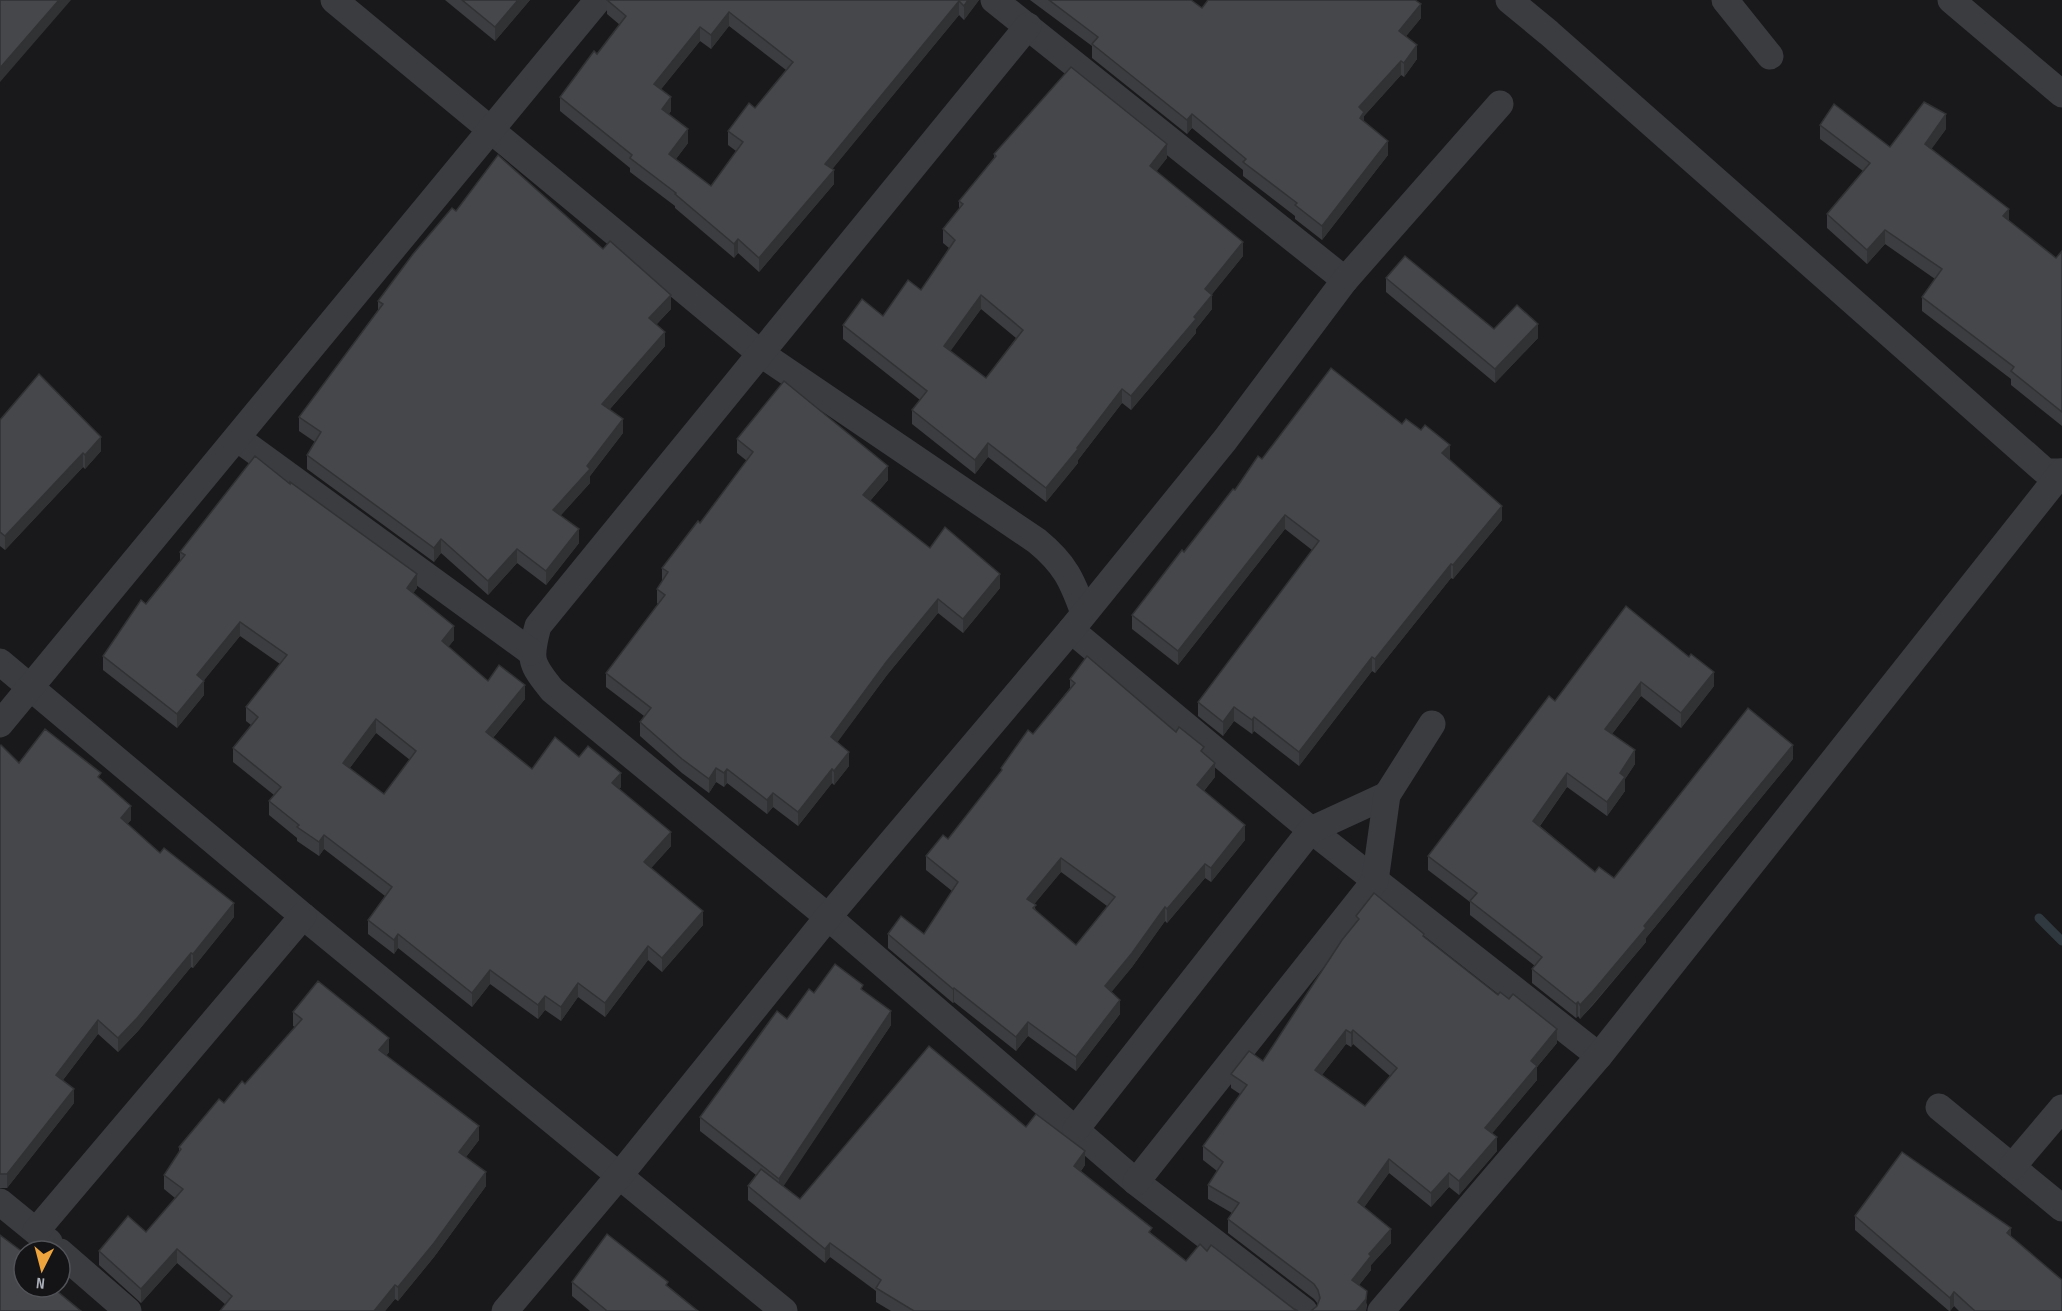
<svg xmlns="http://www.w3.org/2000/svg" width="2062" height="1311" viewBox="0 0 2062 1311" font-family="'Sofia Sans Condensed',sans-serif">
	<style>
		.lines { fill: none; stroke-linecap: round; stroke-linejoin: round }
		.stream { stroke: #2f393f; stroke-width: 9 }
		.street { stroke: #3a3c40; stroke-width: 27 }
		.wall { fill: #3c3d40; fill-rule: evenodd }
		.shaded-wall { fill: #313234 }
		.building { fill: #46474b; stroke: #313234; stroke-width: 1.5; fill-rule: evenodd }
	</style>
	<rect width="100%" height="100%" fill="#19191b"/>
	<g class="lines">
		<polyline class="stream" points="2039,918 2062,941"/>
		<g class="street">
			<path d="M334,0L760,353L1037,541C1065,564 1072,580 1084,613"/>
			<polyline points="994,0 1345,280"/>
			<polyline points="1509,0 1549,33 2046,472 2062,472"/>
			<polyline points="1725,0 1770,56"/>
			<polyline points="1951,0 2062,94"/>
			<path d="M1028,26L538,626C529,659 530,663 552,690L828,917L1136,1182L1304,1311"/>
			<polyline points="237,438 531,652"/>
			<polyline points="1071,630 1311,830 1599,1056"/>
			<polyline points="0,662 303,916 784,1311"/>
			<polyline points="0,724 598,0"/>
			<polyline points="1939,1107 2062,1208"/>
			<polyline points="1076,1129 1311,830 1387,795"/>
			<polyline points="2012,1167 2062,1108"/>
			<polyline points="1136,1182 1375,881 1387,795 1432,724"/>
			<polyline points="0,1202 49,1242"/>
			<polyline points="36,1231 303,916"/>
			<polyline points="60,1252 128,1311"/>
			<polyline points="505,1311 619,1176 828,917 1071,630 1225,440 1345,280 1500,104"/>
			<polyline points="1381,1311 1599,1056 2062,472"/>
		</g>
	</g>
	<g class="wall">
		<polygon points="445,0 530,0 495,41"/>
		<path d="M607,0H979L964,20L959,15L832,169L834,184L759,272L738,253L734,258L675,208V206L630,172V168L560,111V97L597,54L620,25L607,14ZM729,26L786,70L755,108L728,131V145L736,151L711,186L676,159L688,143L669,114L671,111L661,89L700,41L711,49Z"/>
		<polygon points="1030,0 1191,0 1202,8 1421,18 1406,36 1417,59 1404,77 1401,75 1364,116 1364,122 1388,155 1322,240 1295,219 1295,216 1243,176 1243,170 1192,128 1187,134 1092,58 1092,46"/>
		<polygon points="1820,125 1890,147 1946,129 1931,149 2009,221 2056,258 2062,251 2062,426 2011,385 2011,379 1922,311 1922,297 1935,279 1885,244 1867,264 1827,228 1827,214 1863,171 1820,139"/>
		<path d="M994,154L1167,158L1156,171L1243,256L1212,294V309L1196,329V333L1131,410L1122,403L1078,460V463L1046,502L988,457L975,474L912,424V410L920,400L843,339V325L883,316L921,290L949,248L943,243V229L959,209V201L994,158ZM981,309L1016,338L986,378L950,351Z"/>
		<polygon points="456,211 603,249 671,309 656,325 665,346 610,409 623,433 590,476 590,483 560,516 579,543 546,585 517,563 488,595 441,553 434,562 307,469 307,455 315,442 299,431 299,417 378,310 378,301"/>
		<polygon points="1386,278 1494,329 1538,338 1495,383 1386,292"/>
		<polygon points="0,420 101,451 85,469 83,467 5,550 0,546"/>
		<polygon points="1402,424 1450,459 1449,459 1502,520 1453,579 1451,578 1375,673 1372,671 1299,766 1254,731 1252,734 1234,721 1223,736 1198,716 1198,702 1312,550 1285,529 1178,665 1132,629 1132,615 1262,459"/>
		<polygon points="737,439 888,480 870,501 930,548 1000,588 963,633 938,613 887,675 837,742 849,766 834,785 832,783 798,826 773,807 767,814 727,783 724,787 716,782 709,793 682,773 640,736 640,722 644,716 606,687 606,673 658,604 657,603 657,589 662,581 662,568 700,523 747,461 737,453"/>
		<path d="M180,552L417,588L413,593L454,640L448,647L488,681L525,699L493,738L532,769L579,757L621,787L619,789L671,846L651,868L703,925L662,972L648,960L605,1017L578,997L561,1021L545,1010L538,1019L490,984L472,1007L398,948L394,954L368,934V920L385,896L324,849L319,856L297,841V838L269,815V801L274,795L233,762V748L251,725L246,721V707L280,664L240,636L204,680V695L177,728L103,670V656L180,561ZM376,733L410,760L384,794L349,769Z"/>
		<polygon points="1689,657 1714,686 1681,728 1641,696 1612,734 1635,764 1625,779 1625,791 1607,816 1567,787 1540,826 1595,872 1614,878 1793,759 1646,938 1646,942 1593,1005 1580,1019 1578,1016 1576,1018 1532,983 1532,969 1535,966 1470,915 1470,902 1428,870 1428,856 1555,701"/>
		<path d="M1070,679L1176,732L1204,754L1215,777L1204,791L1245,840L1211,882L1205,878L1167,923L1165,921L1132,967L1111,992L1120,1014L1076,1071L1028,1036L1016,1051L954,1002L953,1003L888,948V934H924L952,891L926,870V856L948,839L1001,772V768L1033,734L1070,688ZM1061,872L1107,906L1076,945L1036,911L1034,904Z"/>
		<polygon points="0,746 19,763 101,779 131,820 127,824 234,917 193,968 191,967 138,1031 118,1052 98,1034 63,1080 74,1103 7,1188 0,1188"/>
		<path d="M1356,916L1424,937L1557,1043L1537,1067V1080L1492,1133L1497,1151L1459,1195L1449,1187L1431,1207L1389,1173L1364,1207L1391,1243L1371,1265V1270L1359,1285L1367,1305L1366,1311H1311L1317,1306L1318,1304L1314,1299L1228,1233V1219L1232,1213L1208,1199V1185L1217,1171L1203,1160V1146L1240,1094L1231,1088V1074L1263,1061L1356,923ZM1346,1044L1351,1047L1353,1044L1390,1076L1365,1106L1322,1075Z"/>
		<polygon points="863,990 891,1025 783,1186 800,1199 1026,1127 1085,1165 1081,1171 1152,1234 1186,1261 1207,1251 1294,1309 1298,1311 891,1311 876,1302 876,1291 830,1257 825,1263 748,1200 748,1186 756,1175 700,1131 700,1117 787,1019 814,993"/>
		<polygon points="293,1012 389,1052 386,1056 479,1140 466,1157 486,1186 434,1257 398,1301 395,1299 385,1311 220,1311 226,1305 177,1263 141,1303 99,1265 99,1251 146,1232 175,1198 164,1189 164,1175 179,1153 179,1147 245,1084 295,1027 293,1026"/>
		<polygon points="1855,1216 2011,1237 2062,1311 1959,1311 1954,1306 1950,1311 1949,1311 1855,1230"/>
		<polygon points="572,1282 668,1286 698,1311 590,1311 572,1296"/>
	</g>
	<g class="shaded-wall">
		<polygon points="59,0 71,0 0,82 0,68"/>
		<polygon points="518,0 530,0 495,41 495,27"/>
		<polygon points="968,0 979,0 964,20 964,6"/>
		<polygon points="959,1 959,15 825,178 825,164"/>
		<polygon points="1421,4 1421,18 1399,45 1399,31"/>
		<polygon points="729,12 729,26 711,49 711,35"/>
		<polygon points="700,27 700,41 654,98 654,84"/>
		<polygon points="1417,45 1417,59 1404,77 1404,63"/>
		<polygon points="1401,61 1401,75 1364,116 1364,126 1360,132 1359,107"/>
		<polygon points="671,97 671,111 662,123 662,109"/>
		<polygon points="1192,114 1192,128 1187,134 1187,120"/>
		<polygon points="1946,114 1946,129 1925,158 1925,144"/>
		<polygon points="688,129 688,143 669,168 669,154"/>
		<polygon points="1388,141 1388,155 1322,240 1322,226"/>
		<polygon points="1167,144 1167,158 1150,180 1150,166"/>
		<polygon points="834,170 834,184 759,272 759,258"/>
		<polygon points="2009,209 2009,223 2003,216"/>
		<polygon points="1885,230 1885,244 1867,264 1867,250"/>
		<polygon points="738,239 738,253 734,258 734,244"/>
		<polygon points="1243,242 1243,256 1205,303 1205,289"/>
		<polygon points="671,295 671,309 649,332 649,318"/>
		<polygon points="981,295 981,309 944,360 944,346"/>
		<polygon points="1212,295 1212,309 1196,329 1196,333 1131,410 1131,396"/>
		<polygon points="1538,324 1538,338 1495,383 1495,369"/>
		<polygon points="665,332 665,346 602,418 602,404"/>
		<polygon points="1122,389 1122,403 1078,460 1078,463 1046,502 1046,488"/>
		<polygon points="623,419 623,433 590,476 590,483 553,524 553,510"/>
		<polygon points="101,437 101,451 85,469 85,455"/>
		<polygon points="988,443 988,457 975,474 975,460"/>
		<polygon points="1450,445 1450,459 1442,467 1442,453"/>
		<polygon points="83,453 83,467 5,550 5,536"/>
		<polygon points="888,466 888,480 863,509 863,495"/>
		<polygon points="1502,506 1502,520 1453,579 1453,565"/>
		<polygon points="1285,515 1285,529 1178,665 1178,651"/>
		<polygon points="579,529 579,543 546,585 546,571"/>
		<polygon points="441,539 441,553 434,562 434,548"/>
		<polygon points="517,549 517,563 488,595 488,581"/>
		<polygon points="1451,564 1451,578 1375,673 1375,659"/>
		<polygon points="417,574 417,588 407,602 407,588"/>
		<polygon points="1000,574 1000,588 963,633 963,619"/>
		<polygon points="938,599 938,613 887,675 831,751 831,737 887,661"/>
		<polygon points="240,622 240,636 197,689 197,675"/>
		<polygon points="454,626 454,640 442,655 442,641"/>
		<polygon points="1372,657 1372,671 1299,766 1299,752"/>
		<polygon points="1714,672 1714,686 1681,728 1681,713"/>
		<polygon points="204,681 204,695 177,728 177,714"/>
		<polygon points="1641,682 1641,696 1605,743 1605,729"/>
		<polygon points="525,685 525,699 486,746 486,732"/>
		<polygon points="1234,707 1234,721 1223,736 1223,722"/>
		<polygon points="1254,717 1254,731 1252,734 1252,720"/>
		<polygon points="376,719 376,733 343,777 343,763"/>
		<polygon points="1793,745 1793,759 1646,938 1646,942 1580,1019 1580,1005 1644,926"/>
		<polygon points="1635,750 1635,764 1625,779 1625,791 1607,816 1607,802 1620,773"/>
		<polygon points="849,752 849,766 834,785 834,771"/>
		<polygon points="1215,763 1215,777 1197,799 1197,785"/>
		<polygon points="716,768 716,782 709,793 709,779"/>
		<polygon points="727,769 727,783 724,787 724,773"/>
		<polygon points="832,769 832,783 798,826 798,812"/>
		<polygon points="621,773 621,787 612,797 612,783"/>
		<polygon points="1567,773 1567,787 1533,835 1533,821"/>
		<polygon points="773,793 773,807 767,814 767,800"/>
		<polygon points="131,806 131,820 121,832 121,818"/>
		<polygon points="1245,825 1245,840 1211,882 1211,868"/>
		<polygon points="671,832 671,846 644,876 644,862"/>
		<polygon points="324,835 324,849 319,856 319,842"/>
		<polygon points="1061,858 1061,872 1027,913 1027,899"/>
		<polygon points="1205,864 1205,878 1167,923 1167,909"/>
		<polygon points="234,903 234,917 193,968 193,954"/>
		<polygon points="1165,907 1165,921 1132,967 1105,1000 1105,986"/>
		<polygon points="703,911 703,925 662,972 662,958"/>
		<polygon points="398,934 398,948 394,954 394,940"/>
		<polygon points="648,946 648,960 605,1017 605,1003"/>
		<polygon points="191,953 191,967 138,1031 118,1052 118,1038"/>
		<polygon points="490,970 490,984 472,1007 472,993"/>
		<polygon points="578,983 578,997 561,1021 561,1007"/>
		<polygon points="954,988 954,1002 953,1003 953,989"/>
		<polygon points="545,996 545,1010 538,1019 538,1005"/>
		<polygon points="1120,1000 1120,1014 1076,1071 1076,1057"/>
		<polygon points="1578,1002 1578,1016 1576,1018 1576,1004"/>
		<polygon points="891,1011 891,1025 779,1193 779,1179"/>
		<polygon points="98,1020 98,1034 56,1089 56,1075"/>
		<polygon points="1028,1022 1028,1036 1016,1051 1016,1037"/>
		<polygon points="1557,1029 1557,1043 1537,1067 1537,1080 1485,1142 1485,1128 1531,1061"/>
		<polygon points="1346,1030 1346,1044 1315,1084 1315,1070"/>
		<polygon points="1353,1030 1353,1044 1351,1047 1351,1033"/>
		<polygon points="389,1038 389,1052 379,1064 379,1050"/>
		<polygon points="74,1089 74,1103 7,1188 7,1174"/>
		<polygon points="479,1126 479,1140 459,1166 459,1152"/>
		<polygon points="1497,1137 1497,1151 1459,1195 1459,1181"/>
		<polygon points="1085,1151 1085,1165 1074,1180 1074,1166"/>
		<polygon points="1389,1159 1389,1173 1358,1216 1358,1202"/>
		<polygon points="486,1172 486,1186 434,1257 398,1301 398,1287"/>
		<polygon points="1449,1173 1449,1187 1431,1207 1431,1193"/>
		<polygon points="2011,1228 2011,1242 2007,1233"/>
		<polygon points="1391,1229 1391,1243 1371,1265 1371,1270 1352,1294 1352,1280 1369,1254"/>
		<polygon points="830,1243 830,1257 825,1263 825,1249"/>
		<polygon points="177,1249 177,1263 141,1303 141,1289"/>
		<polygon points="395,1285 395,1299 385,1311 374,1311"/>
		<polygon points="51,1287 58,1287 58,1292"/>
		<polygon points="1367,1291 1366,1311 1356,1311"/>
		<polygon points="1954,1292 1954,1306 1950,1311 1950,1298"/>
	</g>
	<g class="building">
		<polygon points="0,0 59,0 0,68"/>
		<polygon points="462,0 518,0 495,27"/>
		<path d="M607,0H968L964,6L959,1L825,164L834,170L759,258L738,239L734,244L675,194L676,193L630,158L632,155L560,97L594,51L597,54L626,16ZM729,12L793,62L755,108L749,103L728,131L743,142L711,186L669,154L688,129L662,109L671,97L654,84L700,27L711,35Z"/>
		<polygon points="1049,0 1191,0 1202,8 1208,0 1415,0 1421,4 1399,31 1417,45 1404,63 1401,61 1359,107 1364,112 1360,118 1388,141 1322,226 1295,205 1297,203 1243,162 1246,159 1192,114 1187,120 1092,44 1098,37"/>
		<path d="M1071,67L1167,144L1150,166L1243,242L1205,289L1212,295L1194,317L1196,319L1131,396L1122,389L1077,448L1078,449L1046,488L988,443L975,460L912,410L927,391L843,325L862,299L883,316L908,280L921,290L955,240L943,229L963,204L959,201L996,156L994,154ZM981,295L1023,330L986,378L944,346Z"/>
		<polygon points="1924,102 1946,114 1925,144 2009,209 2003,216 2056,258 2062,251 2062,412 2011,371 2014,367 1922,297 1942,269 1885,230 1867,250 1827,214 1870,163 1820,125 1834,104 1890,147"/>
		<polygon points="498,155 603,249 610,241 671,295 649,318 665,332 602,404 623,419 587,466 590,469 553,510 579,529 546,571 517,549 488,581 441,539 434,548 307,455 321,432 299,417 383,304 378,301 413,254 452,208 456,211"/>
		<polygon points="1405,256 1494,329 1517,305 1538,324 1495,369 1386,278"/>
		<polygon points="1331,368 1402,424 1406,419 1421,430 1425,425 1450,445 1442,453 1502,506 1453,565 1451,564 1375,659 1372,657 1299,752 1254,717 1252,720 1234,707 1223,722 1198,702 1319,541 1285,515 1178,651 1132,615 1182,550 1184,552 1233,489 1235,490 1258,456 1262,459"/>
		<polygon points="39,374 101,437 85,455 83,453 5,536 0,532 0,420"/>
		<polygon points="784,381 888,466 863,495 930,548 945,527 1000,574 963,619 938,599 887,661 831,737 849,752 834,771 832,769 798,812 773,793 767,800 727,769 724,773 716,768 709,779 682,759 640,722 651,708 606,673 665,595 657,589 668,572 662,568 698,521 700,523 753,452 737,439"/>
		<path d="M255,456L290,484V482L417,574L407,588L454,626L442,641L488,681L499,665L525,685L486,732L532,769L555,737L579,757L588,746L621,773L612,783L671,832L644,862L703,911L662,958L648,946L605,1003L578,983L561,1007L545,996L538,1005L490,970L472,993L398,934L394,940L368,920L392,887L324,835L319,842L297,827L299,825L269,801L281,787L233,748L258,717L246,707L287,655L240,622L197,675L204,681L177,714L103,656L141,600L146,604L185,555L180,552ZM376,719L416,751L384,794L343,763Z"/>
		<polygon points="1626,606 1689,657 1691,654 1714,672 1681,713 1641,682 1605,729 1635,750 1620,773 1625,777 1607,802 1567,773 1533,821 1595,872 1599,867 1614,878 1748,708 1793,745 1644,926 1646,928 1593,991 1580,1005 1578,1002 1576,1004 1532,969 1542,957 1470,901 1477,893 1428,856 1549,696 1555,701"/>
		<path d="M1087,656L1176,732L1179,727L1204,747L1201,751L1215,763L1197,785L1245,825L1211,868L1205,864L1167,909L1165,907L1132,953L1105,986L1120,1000L1076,1057L1028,1022L1016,1037L954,988L953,989L888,934L901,916L924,934L958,882L926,856L943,835L948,839L1002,770L1001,768L1028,730L1033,734L1075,683L1070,679ZM1061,858L1115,897L1076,945L1033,908L1036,905L1027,899Z"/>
		<polygon points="45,729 101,773 98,777 131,806 121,818 160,853 164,848 234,903 193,954 191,953 138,1017 118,1038 98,1020 56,1075 74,1089 7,1174 0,1174 0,746 1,745 19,763"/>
		<path d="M1374,893L1424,934L1423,936L1498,995L1500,992L1509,999L1513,994L1557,1029L1531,1061L1537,1066L1485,1128L1497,1137L1459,1181L1449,1173L1431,1193L1389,1159L1358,1202L1391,1229L1369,1254L1371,1256L1352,1280L1367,1291L1366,1299L1356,1311H1311L1317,1306L1320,1298L1318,1290L1314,1284L1228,1219L1239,1203L1208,1185L1223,1162L1203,1146L1247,1085L1231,1074L1249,1051L1263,1061L1342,940L1359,919L1356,916ZM1346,1030L1351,1033L1353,1030L1397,1068L1365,1106L1315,1070Z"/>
		<polygon points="835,964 863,985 861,989 891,1011 779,1179 700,1117 777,1011 787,1019 809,989 814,993"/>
		<polygon points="318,981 389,1038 379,1050 479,1126 459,1152 486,1172 434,1243 398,1287 395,1285 374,1311 220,1311 232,1296 177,1249 141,1289 99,1251 128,1216 146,1232 183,1189 164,1175 181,1149 179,1147 219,1099 224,1103 242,1081 245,1084 302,1019 293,1012"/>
		<polygon points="929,1046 1026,1127 1036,1114 1085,1151 1074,1166 1152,1228 1149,1232 1186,1261 1200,1244 1207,1251 1211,1245 1294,1309 1298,1311 914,1311 876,1288 881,1280 830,1243 825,1249 748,1186 761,1169 800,1199"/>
		<polygon points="1902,1152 2011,1228 2007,1233 2062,1280 2062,1311 1975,1311 1954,1292 1950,1298 1855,1216"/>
		<polygon points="607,1234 668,1282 666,1285 698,1311 606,1311 606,1310 572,1282"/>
		<polygon points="0,1235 24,1253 24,1287 52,1287 81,1311 0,1311"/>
	</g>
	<g transform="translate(42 1269) rotate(186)"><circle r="28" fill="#141416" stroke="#515358" stroke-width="1.5"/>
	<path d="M0-4.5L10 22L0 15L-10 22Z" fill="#efa53e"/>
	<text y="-9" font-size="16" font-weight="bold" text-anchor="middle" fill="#acb1bb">N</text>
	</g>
</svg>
